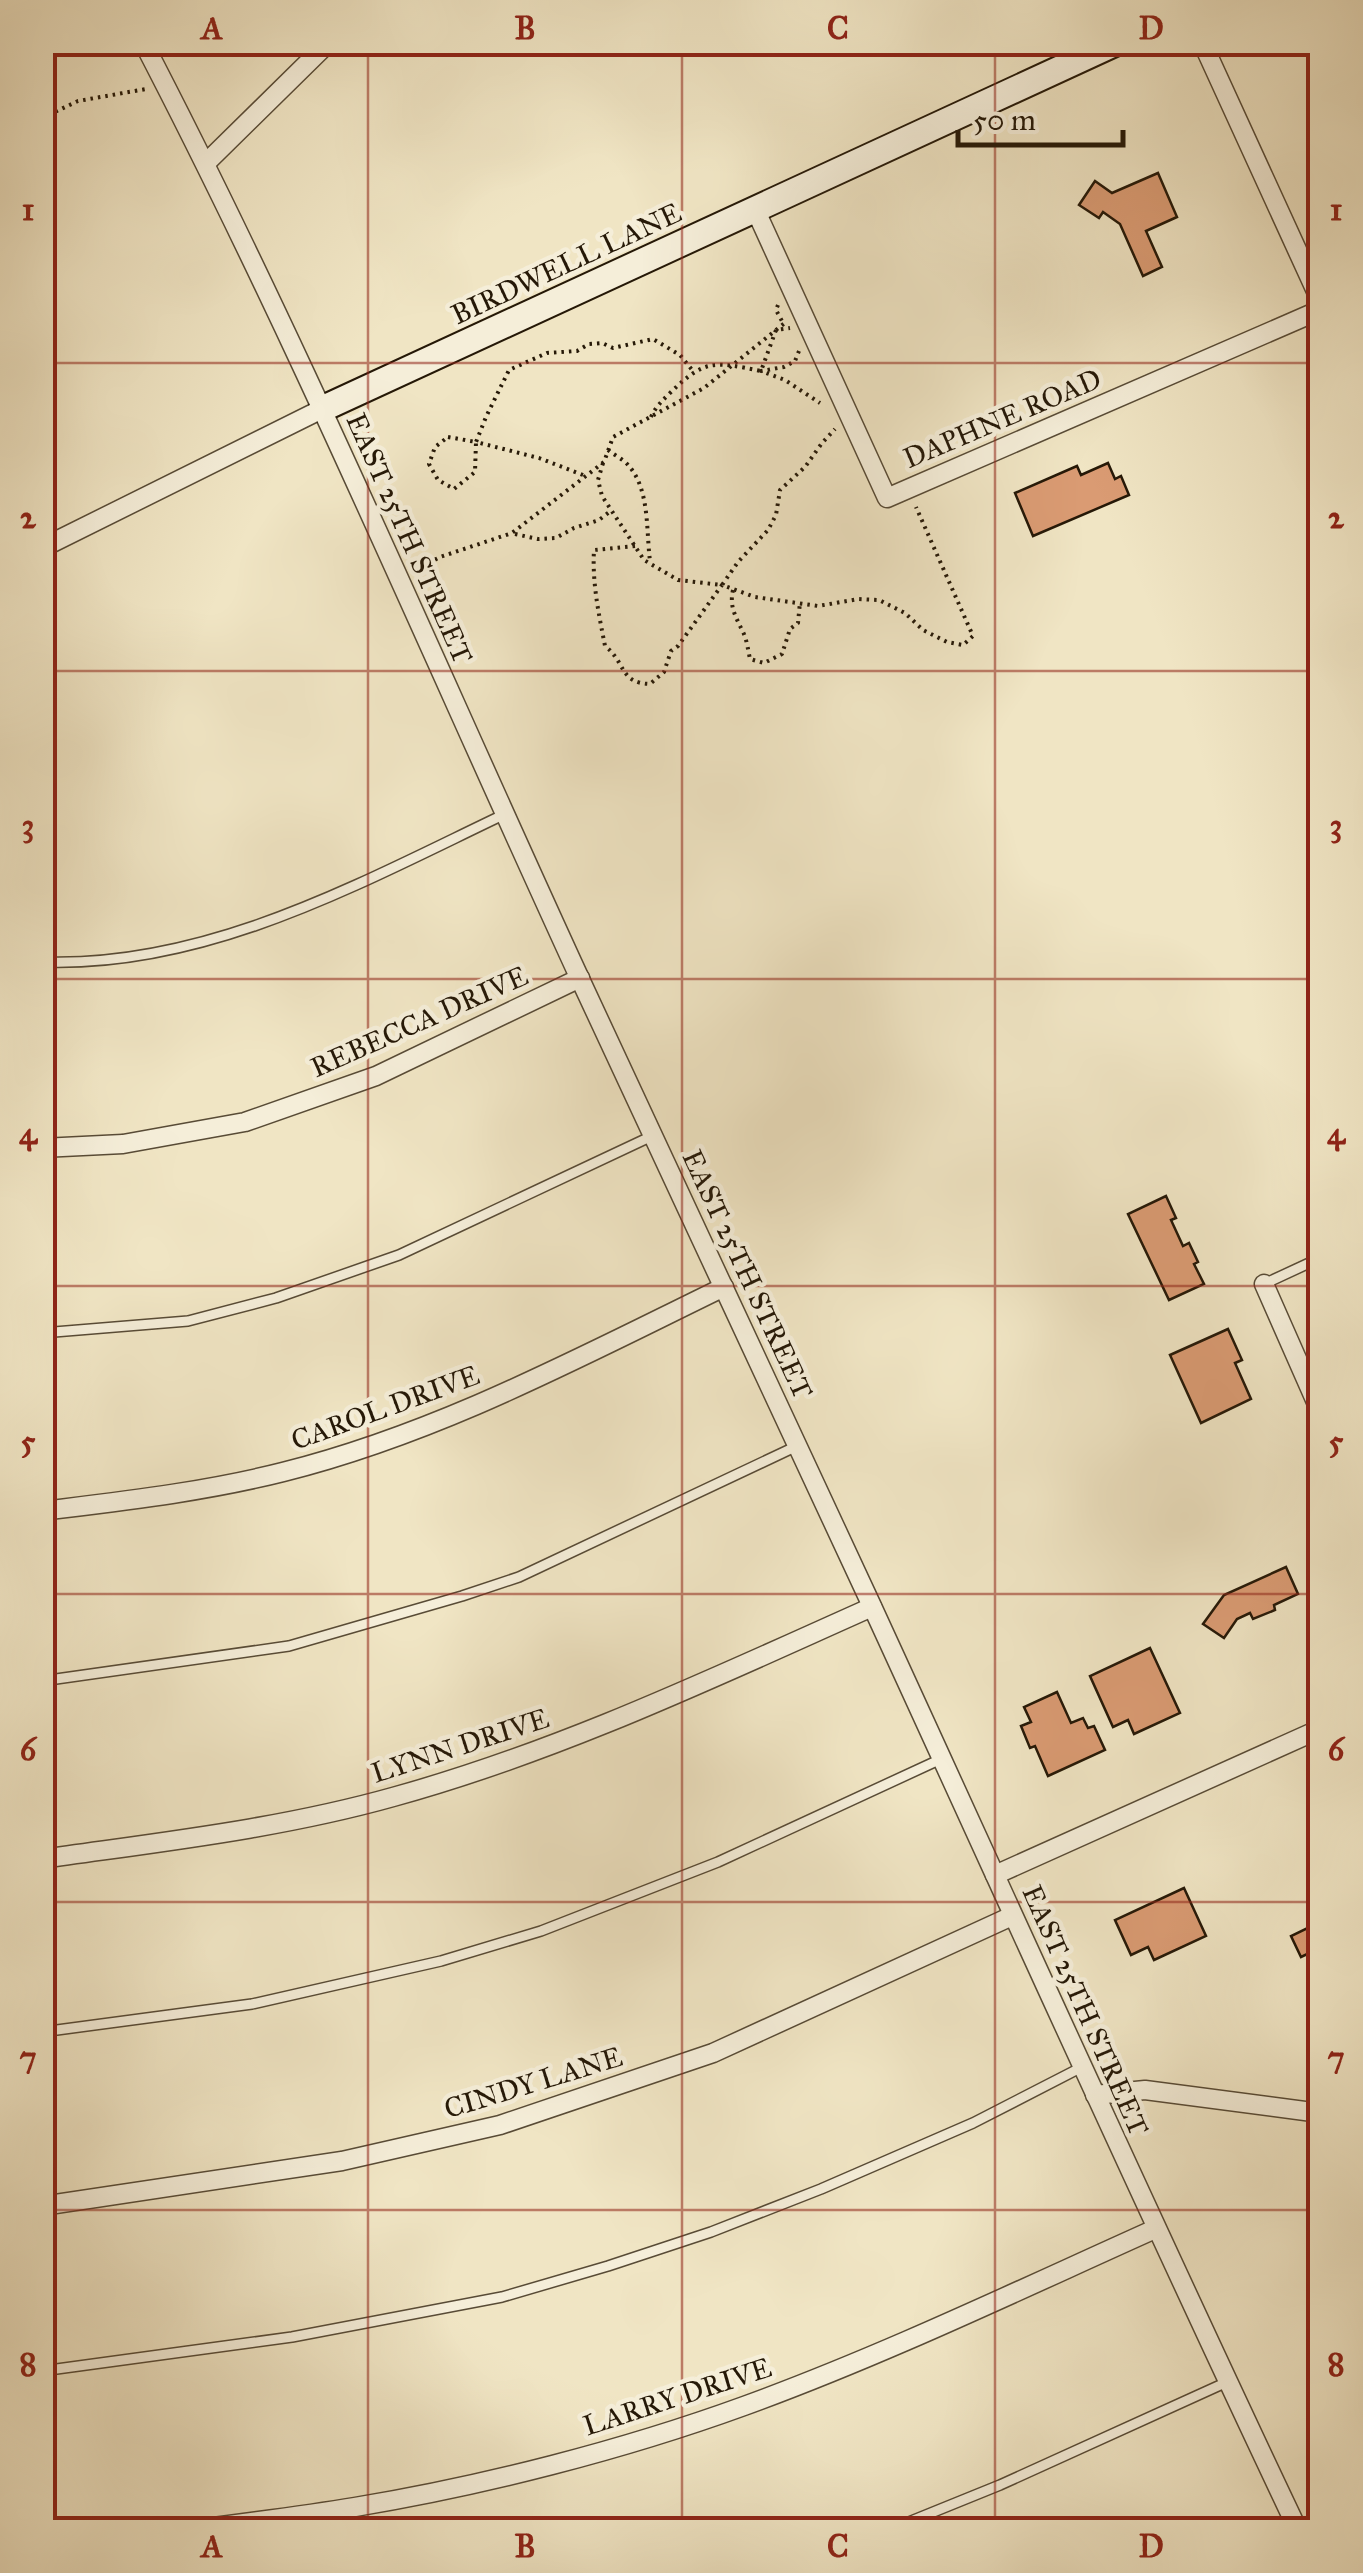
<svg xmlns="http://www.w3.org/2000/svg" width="1363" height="2573" viewBox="0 0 1363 2573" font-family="'IM FELL Great Primer',serif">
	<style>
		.building { fill: #da9b73; stroke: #251807; stroke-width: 2.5 }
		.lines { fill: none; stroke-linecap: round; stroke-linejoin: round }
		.lane-casing { stroke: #584b36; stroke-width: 12 }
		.street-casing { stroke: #584b36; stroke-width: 21 }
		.secondary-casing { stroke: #251807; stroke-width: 29 }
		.path { stroke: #251807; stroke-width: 4; stroke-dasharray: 2.5 5; stroke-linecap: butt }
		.lane { stroke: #f5eed9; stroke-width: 9 }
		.street { stroke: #f5eed9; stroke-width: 18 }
		.secondary { stroke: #f5eed9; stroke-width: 25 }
		.grid { fill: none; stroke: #8f2418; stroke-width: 2.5; stroke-opacity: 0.55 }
		.labels { text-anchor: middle; stroke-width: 9; stroke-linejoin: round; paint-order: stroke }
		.street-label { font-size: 28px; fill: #251807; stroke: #f5eed9 }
		.neatline { fill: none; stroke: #8f2418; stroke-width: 4 }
		.grid-label { font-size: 32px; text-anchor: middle; font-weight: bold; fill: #8f2418 }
	</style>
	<rect width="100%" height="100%" fill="#f0e5c4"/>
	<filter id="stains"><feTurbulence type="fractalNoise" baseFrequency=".002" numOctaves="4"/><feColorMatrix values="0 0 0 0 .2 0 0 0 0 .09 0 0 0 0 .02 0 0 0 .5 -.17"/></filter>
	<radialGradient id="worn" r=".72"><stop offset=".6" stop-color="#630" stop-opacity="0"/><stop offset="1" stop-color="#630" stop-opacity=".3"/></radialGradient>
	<g class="building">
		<polygon points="1158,173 1177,217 1146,231 1162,267 1143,276 1120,224 1103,212 1099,218 1079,205 1095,181 1112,193"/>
		<polygon points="1108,463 1115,479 1121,476 1129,495 1033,536 1015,493 1077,466 1081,475"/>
		<polygon points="1166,1196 1176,1218 1171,1220 1183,1246 1189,1243 1198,1262 1194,1264 1204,1284 1169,1300 1128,1214"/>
		<polygon points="1320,1301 1320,1335 1308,1307"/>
		<polygon points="1228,1329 1242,1360 1235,1363 1251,1399 1201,1423 1170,1355"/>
		<polygon points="1286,1567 1298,1594 1274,1605 1275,1610 1253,1619 1250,1613 1237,1619 1224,1638 1203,1624 1224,1595"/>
		<polygon points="1150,1648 1180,1713 1134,1734 1128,1720 1113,1727 1090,1676"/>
		<polygon points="1057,1692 1071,1723 1083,1718 1088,1728 1094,1726 1105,1750 1048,1776 1035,1746 1030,1748 1021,1726 1031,1722 1024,1707"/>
		<polygon points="1184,1888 1206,1936 1154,1960 1148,1947 1131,1955 1115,1920"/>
		<polygon points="1320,1922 1320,1948 1301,1957 1291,1936"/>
	</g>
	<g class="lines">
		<defs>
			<g id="lane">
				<path d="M42,962C208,968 360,883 505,814"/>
				<polyline points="1264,1284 1320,1258"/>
				<polyline points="42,1333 188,1321 276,1298 399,1255 652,1136"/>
				<polyline points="42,1681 289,1646 462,1596 519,1577 797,1446"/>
				<polyline points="42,2032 252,2004 441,1961 541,1931 718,1862 941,1759"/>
				<polyline points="42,2371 292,2337 502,2297 608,2266 711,2232 821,2189 973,2123 1082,2067"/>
				<polyline points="889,2530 1000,2485 1227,2382"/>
			</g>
			<g id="street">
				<path d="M143,42C302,348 436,666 580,979C676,1188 775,1395 871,1604C1013,1913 1152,2223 1298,2530"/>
				<polyline points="1202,42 1320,300"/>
				<polyline points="206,163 329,42"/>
				<polyline points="755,209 887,498 1320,310"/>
				<polyline points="42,548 322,409"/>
				<polyline points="42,1148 123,1144 245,1122 376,1076 580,978"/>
				<polyline points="1264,1284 1320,1411"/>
				<path d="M42,1511C123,1501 204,1492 283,1472C439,1433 580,1357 724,1287"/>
				<path d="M42,1859C160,1842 279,1829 393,1797C560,1751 715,1677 872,1607"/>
				<polyline points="995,1875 1320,1729"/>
				<polyline points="1095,2095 1145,2090 1320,2113"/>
				<polyline points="42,2206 342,2161 500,2125 713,2053 1012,1916"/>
				<path d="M190,2530C245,2523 300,2516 355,2507C482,2486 623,2450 744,2406C884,2355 1019,2290 1155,2229"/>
			</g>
			<polyline id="secondary" points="322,409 1118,42"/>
		</defs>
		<use href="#lane" class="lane-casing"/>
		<use href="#street" class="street-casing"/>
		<use href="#secondary" class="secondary-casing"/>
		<g class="path">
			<polyline points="42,118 78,101 146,89"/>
			<polyline points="778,305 776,310 783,323"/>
			<polyline points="799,351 795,361 784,367 761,371 785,380 820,403"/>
			<path d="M651,417C656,406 663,400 671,392C706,358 715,362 761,371L776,330L790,328"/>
			<polygon points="448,437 476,442 475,472 454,489 438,480 429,464 435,447"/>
			<path d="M608,450C614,455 623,459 628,465C650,489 646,530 650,561"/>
			<polyline points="603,463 598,480 602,496 644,560 678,580 722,585 738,562 768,530 776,515 780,490 805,467 822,443 835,429"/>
			<polyline points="583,475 539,458 476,442 486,417 509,370 547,353 577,351 589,344 602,343 613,348 653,339 680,355 693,371"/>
			<polyline points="515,534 538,539 556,538 574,528 599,520 612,510"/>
			<path d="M635,546L594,550C592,583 599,615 605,646C626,662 619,683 650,684L664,672L671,651L678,646L722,585L755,597L818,606L859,599L879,600L905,613L923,630L947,642L963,645L973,636L916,507"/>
			<polyline points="415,570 440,557 512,533 604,462 613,437 704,388 786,322"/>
			<path d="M733,590C729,607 736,617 743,632C747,640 748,650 750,659L764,663L782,654L790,629L798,623L800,602"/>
		</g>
		<use href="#lane" class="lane"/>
		<use href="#street" class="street"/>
		<use href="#secondary" class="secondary"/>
	</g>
	<path class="grid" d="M368,42V2530M682,42V2530M995,42V2530M42,363H1320M42,671H1320M42,979H1320M42,1286H1320M42,1594H1320M42,1902H1320M42,2210H1320"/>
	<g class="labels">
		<g class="street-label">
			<text transform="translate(566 263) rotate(-25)" y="10">BIRDWELL LANE</text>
			<text transform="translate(1002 418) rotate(-23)" y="10">DAPHNE ROAD</text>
			<text transform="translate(410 538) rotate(66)" y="10">EAST 25TH STREET</text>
			<text transform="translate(419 1021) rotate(-24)" y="10">REBECCA DRIVE</text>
			<text transform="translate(748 1274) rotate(65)" y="10">EAST 25TH STREET</text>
			<text transform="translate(385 1407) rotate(-20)" y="10">CAROL DRIVE</text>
			<text transform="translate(460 1745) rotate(-18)" y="10">LYNN DRIVE</text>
			<text transform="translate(1086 2010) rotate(66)" y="10">EAST 25TH STREET</text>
			<text transform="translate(533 2082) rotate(-17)" y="10">CINDY LANE</text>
			<text transform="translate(677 2396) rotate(-18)" y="10">LARRY DRIVE</text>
		</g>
	</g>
	<rect width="1363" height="2573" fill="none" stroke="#f0e5c4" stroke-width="110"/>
	<path d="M958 130v15h165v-15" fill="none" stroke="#251807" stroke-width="5"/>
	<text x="973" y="130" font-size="30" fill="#251807" stroke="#f5eed9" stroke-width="8" paint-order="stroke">50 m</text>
	<rect x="55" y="55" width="1253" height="2463" class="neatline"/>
	<g class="grid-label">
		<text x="212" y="39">A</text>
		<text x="525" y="39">B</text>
		<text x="838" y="39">C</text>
		<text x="1151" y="39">D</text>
		<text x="28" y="220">1</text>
		<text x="1336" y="220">1</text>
		<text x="28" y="528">2</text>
		<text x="1336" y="528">2</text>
		<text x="28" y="836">3</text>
		<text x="1336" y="836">3</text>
		<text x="28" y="1144">4</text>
		<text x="1336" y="1144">4</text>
		<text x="28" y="1452">5</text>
		<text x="1336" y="1452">5</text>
		<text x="28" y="1760">6</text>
		<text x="1336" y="1760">6</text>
		<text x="28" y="2068">7</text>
		<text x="1336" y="2068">7</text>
		<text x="28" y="2375">8</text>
		<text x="1336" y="2375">8</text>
		<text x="212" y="2557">A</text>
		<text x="525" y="2557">B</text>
		<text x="838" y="2557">C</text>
		<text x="1151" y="2557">D</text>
	</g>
	<rect width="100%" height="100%" filter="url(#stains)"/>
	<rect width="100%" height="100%" fill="url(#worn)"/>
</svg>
